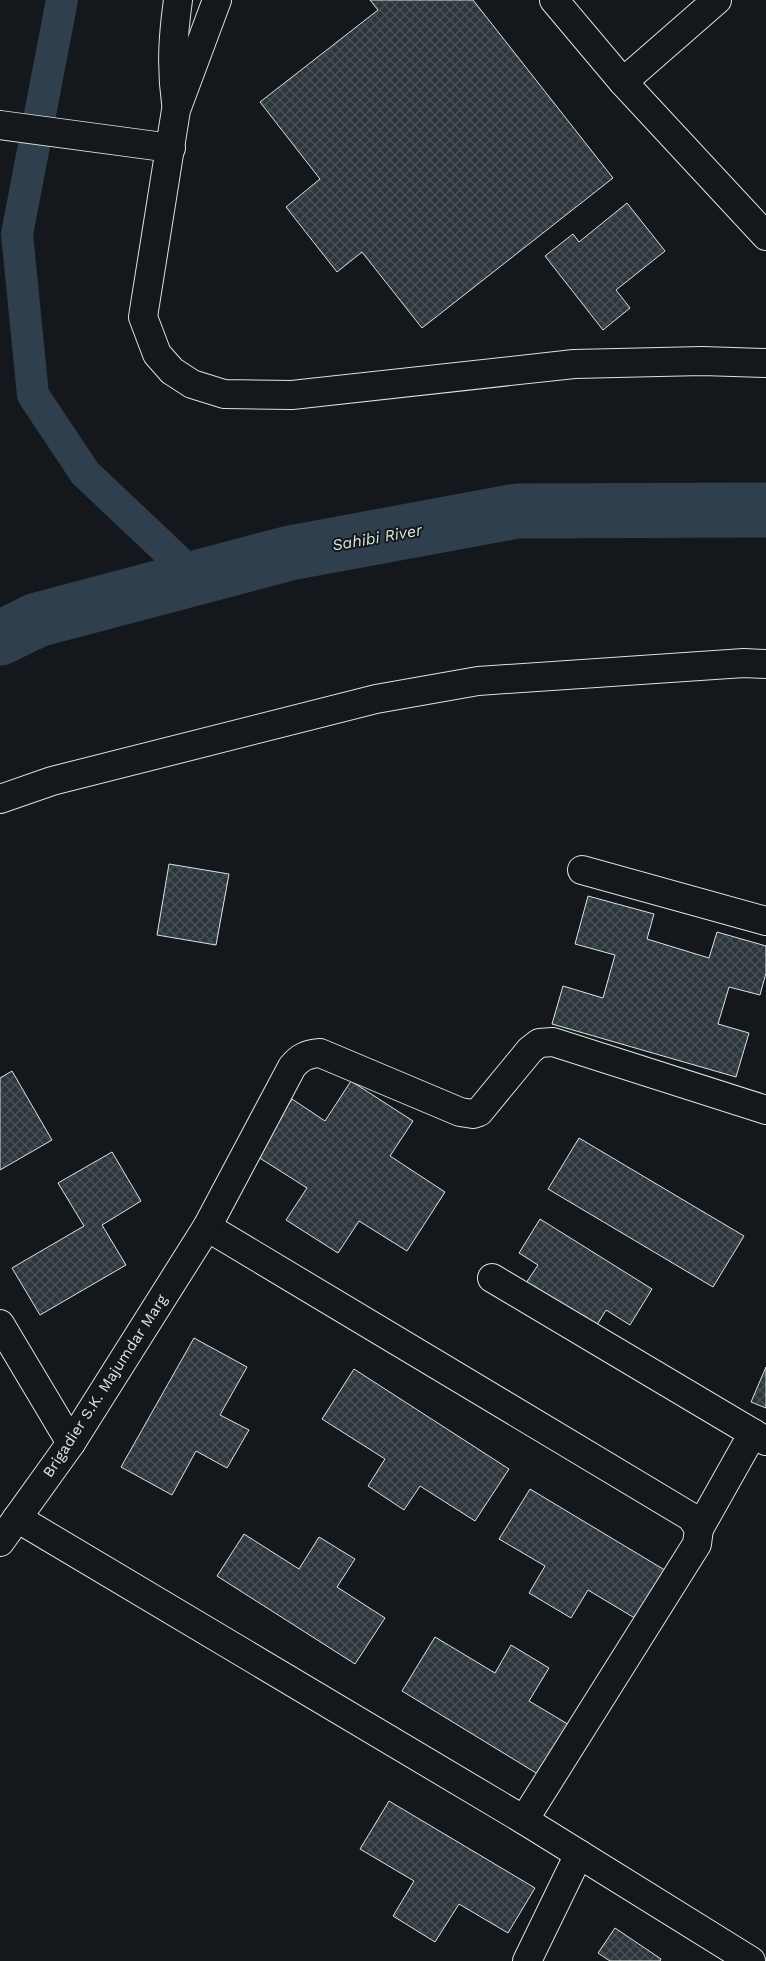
<svg xmlns="http://www.w3.org/2000/svg" width="766" height="1961" viewBox="0 0 766 1961" font-family="'Work Sans',sans-serif">
	<style>
		.lines { fill: none; stroke-linecap: round; stroke-linejoin: round }
		.canal { stroke: #2f3f4d; stroke-width: 32 }
		.river { stroke: #2f3f4d; stroke-width: 55 }
		.building { fill: url(#building-cross-hatch); stroke: #d8e6dc }
		.street-casing { stroke: #d8e6dc; stroke-width: 30 }
		.street { stroke: #14181c; stroke-width: 28 }
		.labels { text-anchor: middle; stroke-width: 4; stroke-linejoin: round; paint-order: stroke }
		.street-label { font-size: 15px; fill: #d8e6dc; stroke: #14181c }
		.water-label { font-size: 16px; font-style: italic; fill: #d8e6dc; stroke: #14181c }
	</style>
	<defs>
		<pattern id="building-cross-hatch" width="8" height="8" patternUnits="userSpaceOnUse" patternTransform="scale(1.25)"><rect width="8" height="8" fill="#2c363c"/><path d="M0 0l8 8M0 8l8-8" fill="none" stroke="#4a5358"/></pattern>
	</defs>
	<rect width="100%" height="100%" fill="#14181c"/>
	<g class="lines">
		<polyline class="canal" points="62,0 17,234 33,395 85,473 196,578"/>
		<polyline class="river" points="0,638 37,620 290,553 517,511 766,510"/>
	</g>
	<g class="building">
		<polygon points="370,0 473,0 613,178 422,328 362,252 337,272 286,207 320,179 260,102 378,10"/>
		<polygon points="627,203 665,251 616,290 630,308 603,330 545,256 573,234 579,242"/>
		<polygon points="169,864 229,874 216,945 157,935"/>
		<polygon points="588,896 654,914 647,939 709,958 717,932 766,946 766,973 760,995 729,987 718,1024 749,1033 736,1077 552,1024 563,986 603,998 615,955 575,944"/>
		<polygon points="12,1071 52,1140 0,1170 0,1078"/>
		<polygon points="351,1081 413,1121 390,1156 445,1192 407,1251 359,1221 338,1253 286,1220 307,1188 255,1155 292,1099 325,1121"/>
		<polygon points="579,1138 744,1236 713,1287 548,1189"/>
		<polygon points="112,1152 141,1201 102,1225 126,1265 40,1315 12,1268 84,1226 58,1183"/>
		<polygon points="540,1219 652,1289 630,1325 606,1310 592,1333 522,1289 538,1265 519,1253"/>
		<polygon points="194,1338 247,1367 220,1415 249,1430 227,1468 196,1451 172,1495 121,1467"/>
		<polygon points="766,1367 766,1408 751,1402"/>
		<polygon points="354,1369 509,1469 475,1521 420,1486 404,1510 368,1486 385,1459 322,1419"/>
		<polygon points="530,1489 668,1572 638,1620 588,1590 571,1618 529,1593 545,1566 499,1539"/>
		<polygon points="244,1534 299,1569 319,1537 355,1559 337,1587 385,1618 355,1664 217,1576"/>
		<polygon points="435,1637 495,1673 511,1645 549,1668 529,1701 571,1726 541,1776 402,1691"/>
		<polygon points="389,1801 535,1888 508,1933 459,1904 435,1942 393,1916 414,1881 360,1849"/>
		<polygon points="615,1928 661,1959 660,1961 610,1961 598,1953"/>
	</g>
	<g class="lines">
		<defs>
			<g id="street">
				<polyline points="217,0 176,110 143,317 157,354 172,371 192,384 224,394 292,395 574,364 702,361 766,363"/>
				<polyline points="554,0 623,82 766,236"/>
				<polyline points="623,82 717,0"/>
				<path d="M176,103C171,66 173,36 178,0"/>
				<polyline points="0,125 171,148"/>
				<polyline points="0,799 52,781 376,699 478,681 744,663 766,664"/>
				<polyline points="582,870 766,921"/>
				<polyline points="207,1227 691,1517 699,1529 697,1544 524,1820"/>
				<polyline points="492,1278 766,1441"/>
				<polyline points="0,1324 71,1443"/>
				<polyline points="17,1518 524,1820 751,1961"/>
				<polyline points="699,1529 753,1433"/>
				<path d="M0,1542L71,1443L207,1227L292,1067C300,1057 307,1054 320,1053L460,1112L473,1114L479,1112L530,1050L539,1043L553,1042L766,1110"/>
				<polyline points="527,1961 579,1854"/>
			</g>
		</defs>
		<use href="#street" class="street-casing"/>
		<use href="#street" class="street"/>
	</g>
	<g class="labels">
		<g class="street-label">
			<text transform="translate(105 1386) rotate(-57)" y="5">Brigadier S.K. Majumdar Marg</text>
		</g>
		<g class="water-label">
			<text transform="translate(377 537) rotate(-10)" y="6">Sahibi River</text>
		</g>
	</g>
</svg>
